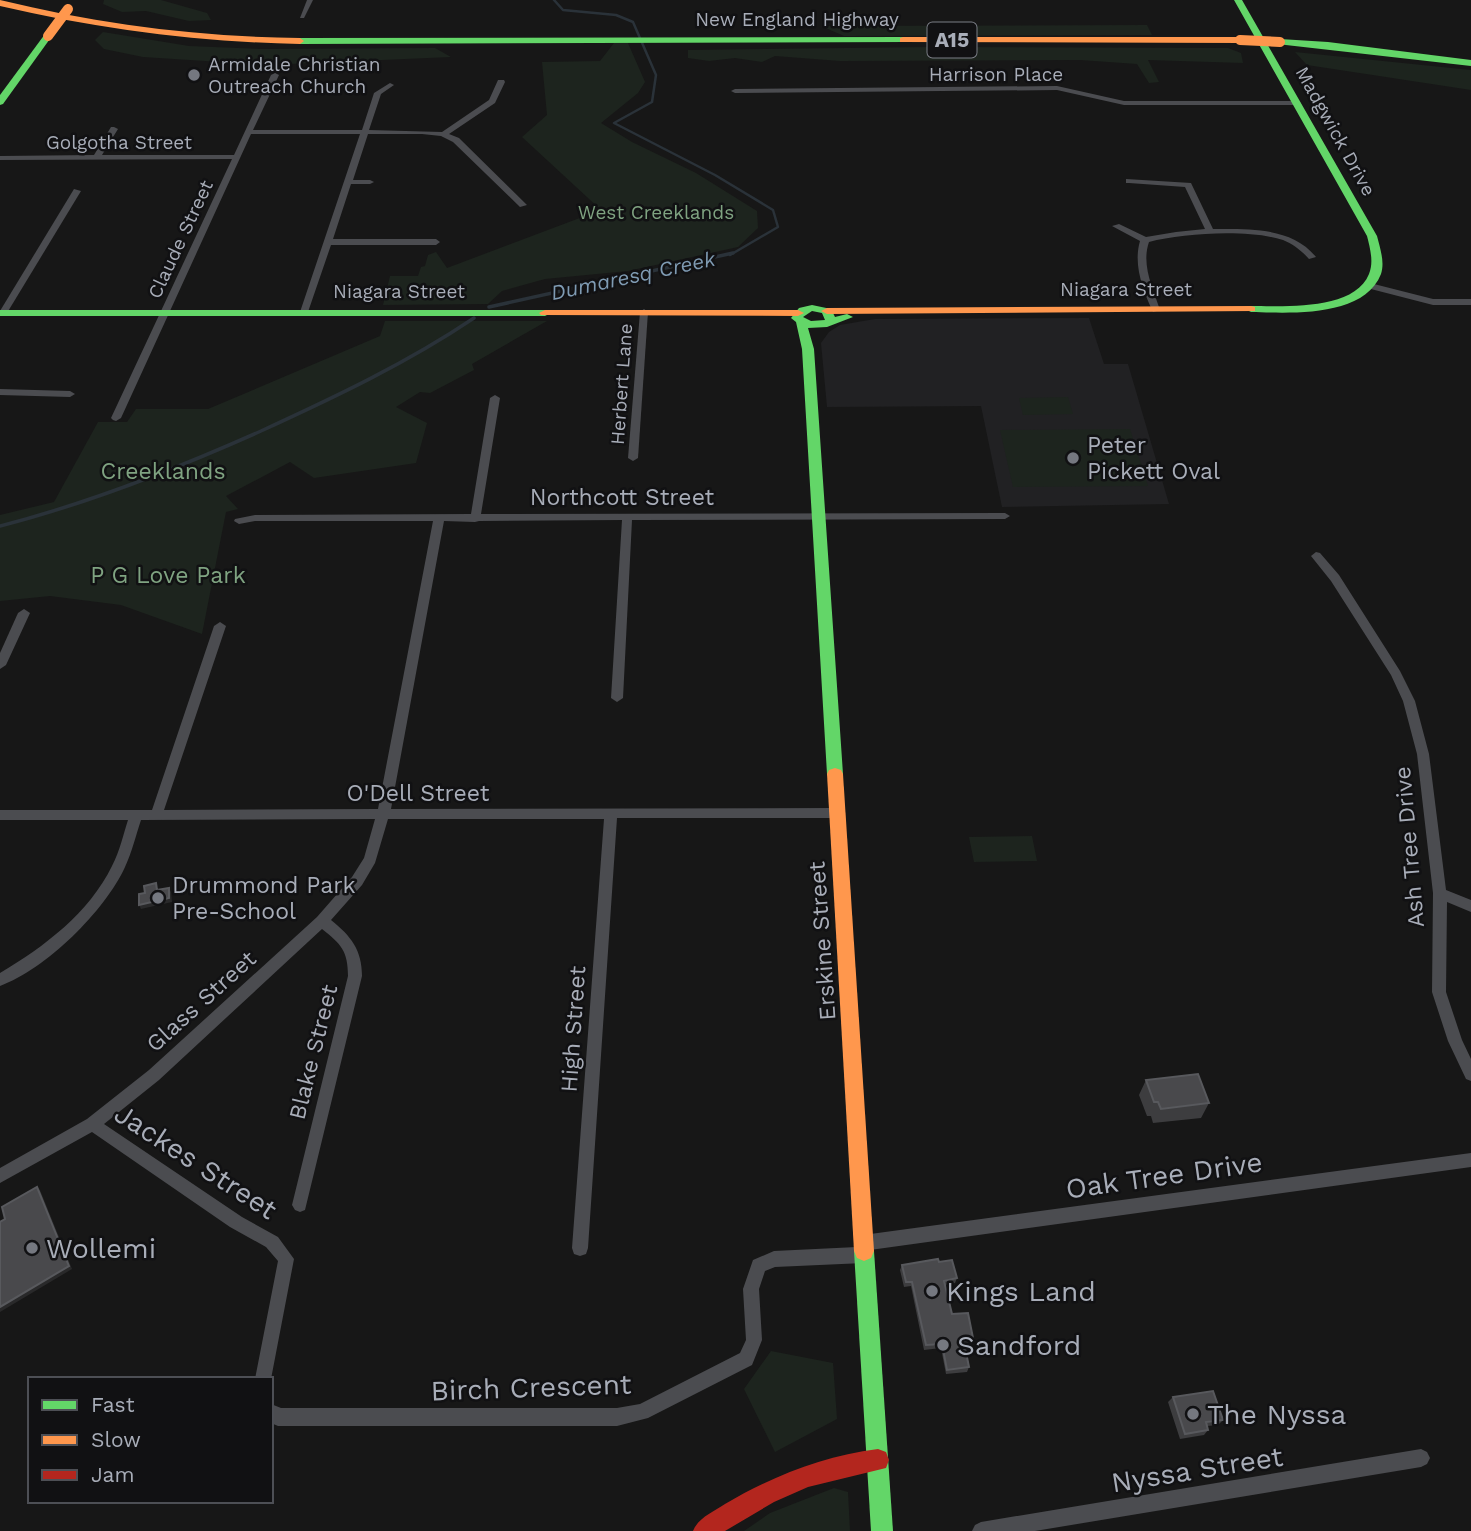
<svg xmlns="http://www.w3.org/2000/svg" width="1471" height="1531" viewBox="0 0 1471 1531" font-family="'Work Sans',sans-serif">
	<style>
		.built { fill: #212123 }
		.green { fill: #1d241e }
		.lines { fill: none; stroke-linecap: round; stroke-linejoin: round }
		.stream-far1 { stroke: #2a3239; stroke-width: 2.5 }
		.stream { stroke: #2a3239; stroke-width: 3.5 }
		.street { fill: #4b4c50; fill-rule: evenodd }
		.fast { fill: #63d668; fill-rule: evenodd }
		.slow { fill: #ff974d; fill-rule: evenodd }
		.jam { fill: #b3261e; fill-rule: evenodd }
		.slow-bridge { stroke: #ff974d; stroke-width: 10 }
		.wall { fill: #3d3d3f }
		.shaded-wall { fill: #29292a }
		.building { fill: #49494c; stroke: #58595d; stroke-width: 2 }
		.poi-dot { fill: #757880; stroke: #111113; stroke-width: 2.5 }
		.labels { text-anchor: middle; stroke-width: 5; stroke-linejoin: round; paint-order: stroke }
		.far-street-label { font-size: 19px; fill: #a8adb8; stroke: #111113 }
		.far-poi-label { font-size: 19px; fill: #a8adb8; stroke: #111113; text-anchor: start }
		.far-park-label { font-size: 19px; fill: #7fa381; stroke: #111113 }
		.shield { fill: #111113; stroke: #7b7e86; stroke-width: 2 }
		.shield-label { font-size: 21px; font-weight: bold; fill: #a8adb8 }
		.far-water-label { font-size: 21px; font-style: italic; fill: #7f9bb3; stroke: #111113 }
		.poi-label { font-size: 23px; fill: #a8adb8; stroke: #111113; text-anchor: start }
		.park-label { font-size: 23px; fill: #7fa381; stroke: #111113 }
		.street-label { font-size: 23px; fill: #a8adb8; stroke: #111113 }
		.near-street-label { font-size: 28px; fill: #a8adb8; stroke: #111113 }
		.near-poi-label { font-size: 28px; fill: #a8adb8; stroke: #111113; text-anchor: start }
	</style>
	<rect width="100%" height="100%" fill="#171717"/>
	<polygon class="built" points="1089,318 1104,364 1128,364 1169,504 1002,507 981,406 827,407 821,343 829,332 840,325 875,319"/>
	<g class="green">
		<polygon points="104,0 161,0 207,13 211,20 189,21 146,11 122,12 103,4"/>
		<polygon points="1147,25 1152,35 844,36 821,26"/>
		<polygon points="103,32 189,46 261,49 435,48 451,57 267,65 143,57 104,49 95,40"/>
		<polygon points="614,43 628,43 645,82 638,93 601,123 632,142 696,173 757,211 758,228 738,247 628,271 545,279 502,291 488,304 383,305 390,276 418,276 421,267 425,266 428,255 436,252 447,268 601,210 522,137 547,115 542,62 600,61"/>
		<polygon points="932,47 1228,48 1241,53 1243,63 1148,60 1159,82 1149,83 1137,64 1080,60 840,61 775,56 762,62 735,58 709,61 688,58 688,50"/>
		<polygon points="1295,52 1471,70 1471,90 1307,65"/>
		<polygon points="385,321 547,321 472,364 474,370 430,393 420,392 396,407 427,423 416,463 314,478 290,462 226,496 238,509 226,512 202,634 121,605 50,596 0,601 0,515 54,502 98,422 127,422 136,409 208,409 380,336"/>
		<polygon points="1068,397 1073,414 1023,415 1019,398"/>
		<polygon points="1130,429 1148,486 1013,487 1000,430"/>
		<polygon points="1032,836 1037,861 974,862 969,837"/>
		<polygon points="771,1351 833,1363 837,1419 775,1452 744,1389"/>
		<polygon points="834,1488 848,1492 850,1531 744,1531 770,1513"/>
	</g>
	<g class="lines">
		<polyline class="stream-far1" points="554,0 563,10 616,15 633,22 656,75 652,102 614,123 715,175 773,210 778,227 730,255"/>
		<g class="stream">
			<polyline points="489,307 733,253"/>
			<path d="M0,526C90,503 176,469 261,431C335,397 407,363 474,318"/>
		</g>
		<g class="street">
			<polygon points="307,0 313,0 304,18 300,18"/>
			<polygon points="275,73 279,75 253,130 362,130 374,93 390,83 394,85 381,94 369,130 442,132 489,100 498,80 504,80 505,82 495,103 449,134 459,138 527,205 520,207 453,142 441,136 422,134 368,134 353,180 370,180 374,182 370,184 351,184 333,239 436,239 440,242 436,245 331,245 308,312 301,314 300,312 360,134 251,134 121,418 116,421 113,420 111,418 232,159 0,160 0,156 94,155 111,127 114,127 118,129 102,155 234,155 271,75"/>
			<polygon points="1057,86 1124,101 1297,101 1301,103 1297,105 1124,105 1057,90 735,93 731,91 735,89"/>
			<path d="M1126,179L1191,183L1213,229C1249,229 1292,227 1316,257L1309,259C1302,251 1293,244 1283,240C1249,229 1183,233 1149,242C1141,265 1153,288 1160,310L1153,312C1143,290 1133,265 1140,241L1112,226L1119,224L1146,237L1176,232L1205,229L1185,187L1129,183H1126Z"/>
			<polygon points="74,189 81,191 7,313 0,315 0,311"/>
			<polygon points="1370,283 1433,299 1471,299 1471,305 1433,305 1367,288 1367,284"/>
			<polygon points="644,309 648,312 638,458 633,461 628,458 640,312"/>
			<polygon points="0,389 70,391 75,394 70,397 0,395"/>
			<path d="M495,395L500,398L481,514L1005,513L1010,516L1005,519L632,520L623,698L617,702L611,698L622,520L479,521L475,522L444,521L391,809L836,808L840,809L842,813L840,817L836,818H617L588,1248L586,1254L580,1256L574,1254L572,1248L604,819H388L375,863L362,885L331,920C351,936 362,950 362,976L305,1210L300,1212L295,1210L292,1205L348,976C348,951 341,944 322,929L159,1080L104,1124L242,1217L278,1237L294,1259L271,1379H255L278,1261L266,1247L230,1227L92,1132L0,1183V1168L87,1119L149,1070L317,917L352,877L364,858L375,819L141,820C136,835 132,852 125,867C105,911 46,969 0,986V973C44,947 89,913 112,866C120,851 123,835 128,820H0V810H152L214,626L220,622L226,626L164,810L378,809L433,521H255L239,524L234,521L235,519L255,515L471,514L490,398Z"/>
			<polygon points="1316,552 1320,553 1339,575 1400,671 1415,701 1429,754 1446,890 1471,900 1471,912 1447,902 1446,992 1462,1040 1471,1059 1471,1081 1466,1079 1448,1041 1432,992 1433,893 1417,754 1403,701 1391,675 1331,581 1311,556"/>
			<polygon points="24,609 30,613 6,665 0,669 0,653 18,613"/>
			<polygon points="1471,1153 1471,1167 870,1250 872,1255 870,1261 864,1263 775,1267 765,1271 759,1289 762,1340 752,1365 648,1418 617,1426 278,1426 271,1423 271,1404 281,1408 617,1408 640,1404 740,1353 746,1340 743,1289 753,1260 774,1251 857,1247 855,1243 857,1238 863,1235"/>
			<polygon points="1421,1449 1427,1452 1430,1458 1427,1464 1421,1467 1035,1531 972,1531 975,1525 981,1522"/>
		</g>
		<g class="fast">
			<path d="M1234,0H1242L1377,236C1380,248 1385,262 1381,274C1364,318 1289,313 1251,312L1245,309L1251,306C1284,306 1354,311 1369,274C1374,262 1370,248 1367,236Z"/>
			<polygon points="45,34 52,36 3,104 0,105 0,95"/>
			<polygon points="903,37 906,38 906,42 300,44 296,41 300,38"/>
			<polygon points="1280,39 1328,42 1471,60 1471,66 1277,44 1276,42"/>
			<path d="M812,305L831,309L835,317L847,314L853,317L827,327L808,328L814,349L843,774L841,778H829L827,774L802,349L796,322L791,318L799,308ZM812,311L822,313L825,320L811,321L803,317Z"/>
			<polygon points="0,310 545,310 551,313 545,316 0,316"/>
			<polygon points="864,1241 871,1244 874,1251 893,1531 871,1531 854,1251 857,1244"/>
		</g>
		<g class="slow">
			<path d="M0,0C99,24 198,37 300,38L304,41L300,44C198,42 99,29 0,6Z"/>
			<polygon points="903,37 1240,37 1244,40 1240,43 900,42 900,38"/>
			<polygon points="1251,306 1255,307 1255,311 827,314 821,311 827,308"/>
			<polygon points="545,310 798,310 804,313 798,316 541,315 539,313"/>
			<polygon points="835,768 841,770 843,774 874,1251 871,1258 864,1261 857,1258 854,1251 827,774 829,770"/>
		</g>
		<path class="jam" d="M878,1449L886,1452L889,1460L886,1468L808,1487L774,1502L725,1531H693C698,1518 713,1512 725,1504C773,1476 823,1456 878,1449Z"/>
		<g class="slow-bridge">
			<polyline points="48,36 68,9"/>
			<polyline points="1240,40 1280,42"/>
		</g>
	</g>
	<g class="wall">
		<polygon points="1146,1080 1209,1103 1201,1118 1153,1123 1151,1116 1147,1116 1139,1095"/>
		<polygon points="939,1262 957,1278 955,1283 945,1285 952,1314 973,1338 971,1342 964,1343 969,1367 967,1372 946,1374 941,1348 924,1350 911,1286 904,1287 900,1270 902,1265"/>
		<polygon points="1173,1397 1223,1420 1218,1425 1207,1426 1208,1430 1204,1435 1180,1439 1168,1402"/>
	</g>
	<g class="shaded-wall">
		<polygon points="169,888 171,892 172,902 141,909 139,905"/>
		<polygon points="37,1187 40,1190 72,1269 0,1312 0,1307"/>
	</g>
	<g class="building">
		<polygon points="156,883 157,890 169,888 169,898 139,905 139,894 145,893 144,886"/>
		<polygon points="1198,1074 1209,1103 1161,1109 1158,1102 1154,1102 1146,1080"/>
		<polygon points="37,1187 69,1266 0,1307 0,1222 5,1219 2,1207"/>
		<polygon points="938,1259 939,1262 952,1260 957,1278 944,1281 952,1314 968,1313 973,1338 963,1338 969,1367 947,1370 942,1344 926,1345 912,1282 906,1282 902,1265"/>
		<polygon points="1213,1391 1223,1420 1206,1422 1208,1430 1185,1434 1173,1397"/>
	</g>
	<g class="poi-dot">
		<circle cx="194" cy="75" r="7"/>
		<circle cx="1073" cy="458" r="7"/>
		<circle cx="158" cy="898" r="7"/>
		<circle cx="32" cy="1248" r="7"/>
		<circle cx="932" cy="1291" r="7"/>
		<circle cx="943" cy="1345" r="7"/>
		<circle cx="1193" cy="1414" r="7"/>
	</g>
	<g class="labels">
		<g class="far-street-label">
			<text x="797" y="26">New England Highway</text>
			<text x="996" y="81">Harrison Place</text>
			<text transform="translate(1336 131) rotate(61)" y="7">Madgwick Drive</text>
			<text x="119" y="149">Golgotha Street</text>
			<text transform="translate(180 239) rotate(-65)" y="7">Claude Street</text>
			<text x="1126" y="296">Niagara Street</text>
			<text x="399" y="298">Niagara Street</text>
			<text transform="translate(621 384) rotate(-86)" y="7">Herbert Lane</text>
		</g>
		<g class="far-poi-label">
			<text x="208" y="71">Armidale Christian<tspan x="208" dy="22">Outreach Church</tspan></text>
		</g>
		<g class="far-park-label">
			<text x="656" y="219">West Creeklands</text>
		</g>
		<rect class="shield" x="927.5" y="22.5" width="49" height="35" rx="5"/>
		<g class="shield-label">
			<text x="952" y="47">A15</text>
		</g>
		<g class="far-water-label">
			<text transform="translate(633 276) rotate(-12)" y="7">Dumaresq Creek</text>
		</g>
		<g class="poi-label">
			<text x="1087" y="453">Peter<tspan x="1087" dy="26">Pickett Oval</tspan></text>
			<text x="172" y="893">Drummond Park<tspan x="172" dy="26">Pre-School</tspan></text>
		</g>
		<g class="park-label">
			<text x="163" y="479">Creeklands</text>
			<text x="168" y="583">P G Love Park</text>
		</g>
		<g class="street-label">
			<text x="622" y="505">Northcott Street</text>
			<text x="418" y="801">O'Dell Street</text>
			<text transform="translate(1409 847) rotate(-95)" y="8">Ash Tree Drive</text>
			<text transform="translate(822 941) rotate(-94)" y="8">Erskine Street</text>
			<text transform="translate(201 1001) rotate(-42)" y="8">Glass Street</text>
			<text transform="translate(573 1029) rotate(-86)" y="8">High Street</text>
			<text transform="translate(313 1052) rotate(-76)" y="8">Blake Street</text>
		</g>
		<g class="near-street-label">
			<text transform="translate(196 1161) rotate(33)" y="10">Jackes Street</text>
			<text transform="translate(1164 1175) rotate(-8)" y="10">Oak Tree Drive</text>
			<text transform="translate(531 1387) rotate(-2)" y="10">Birch Crescent</text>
			<text transform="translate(1197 1469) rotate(-9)" y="10">Nyssa Street</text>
		</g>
		<g class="near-poi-label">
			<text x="46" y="1258">Wollemi</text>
			<text x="946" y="1301">Kings Land</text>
			<text x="957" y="1355">Sandford</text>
			<text x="1207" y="1424">The Nyssa</text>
		</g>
	</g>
	<rect x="28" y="1377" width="245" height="126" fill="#111113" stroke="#4d4f55" stroke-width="2"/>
	<rect x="42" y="1400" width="35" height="10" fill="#63d668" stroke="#4d4f55" stroke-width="2"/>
	<text x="91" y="1412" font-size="21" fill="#a8adb8">Fast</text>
	<rect x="42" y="1435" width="35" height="10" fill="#ff974d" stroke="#4d4f55" stroke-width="2"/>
	<text x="91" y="1447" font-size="21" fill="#a8adb8">Slow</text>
	<rect x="42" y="1470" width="35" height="10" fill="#b3261e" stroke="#4d4f55" stroke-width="2"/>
	<text x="91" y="1482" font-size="21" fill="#a8adb8">Jam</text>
</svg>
